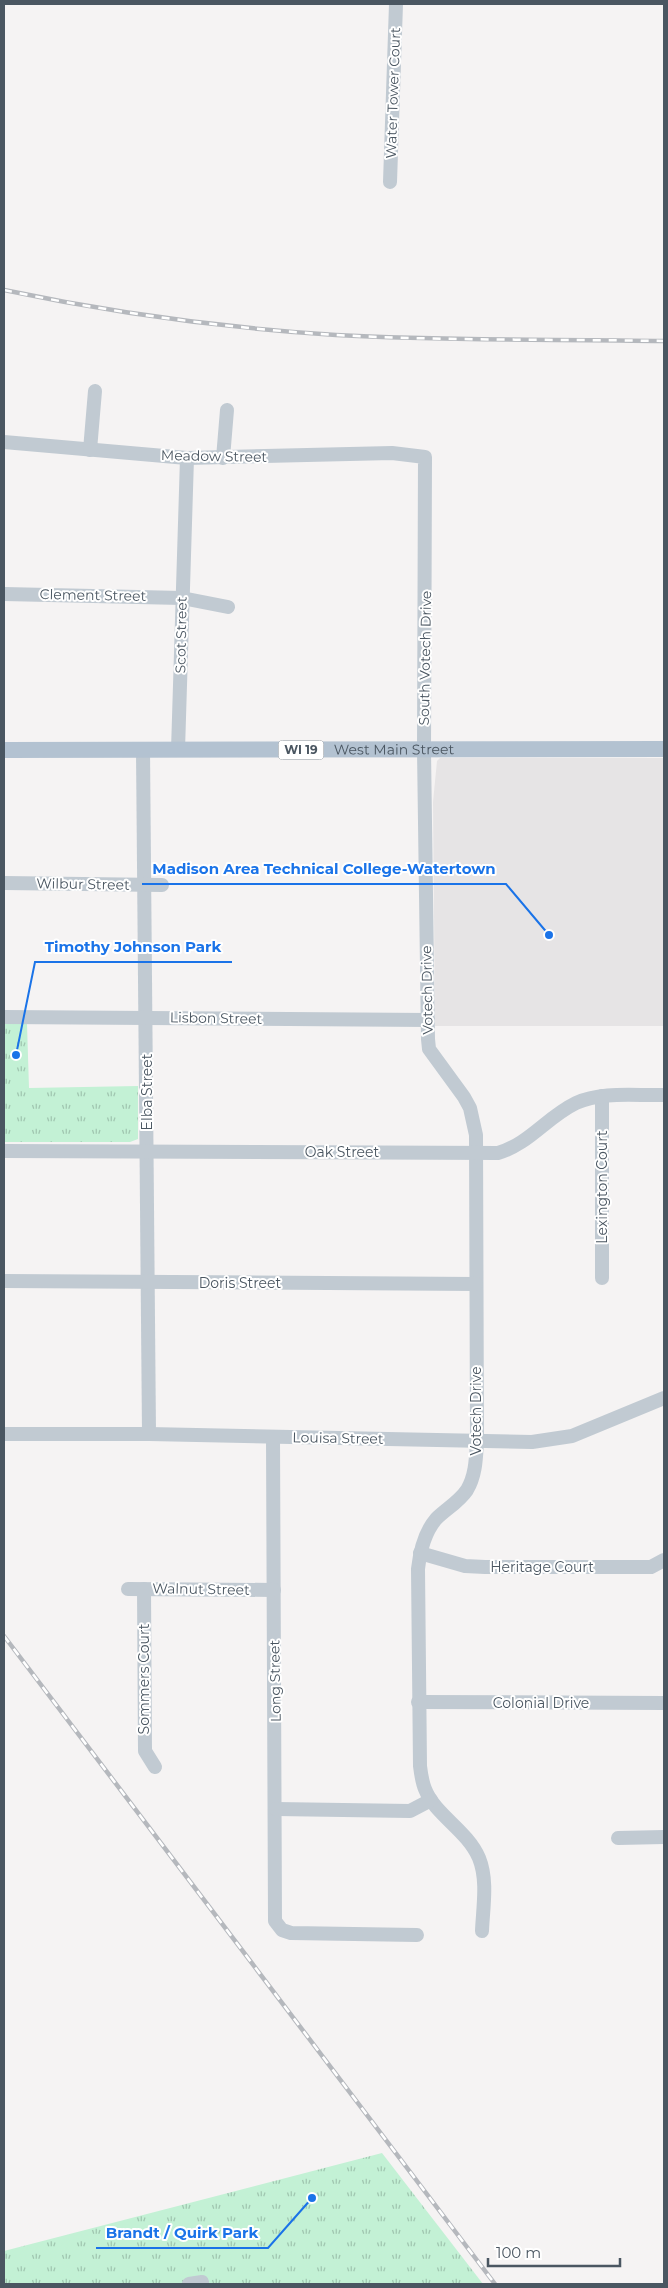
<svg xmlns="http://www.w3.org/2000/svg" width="668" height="2288" viewBox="0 0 668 2288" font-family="Montserrat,sans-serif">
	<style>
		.education { fill: #e6e4e5 }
		.grass { fill: url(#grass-tufts) }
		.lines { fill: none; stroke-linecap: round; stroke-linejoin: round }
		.minor { stroke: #c1cad2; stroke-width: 14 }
		.major { stroke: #b3c2d1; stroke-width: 16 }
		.rail-casing { stroke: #b5b8bd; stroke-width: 4.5 }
		.rail { stroke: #fff; stroke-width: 2.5; stroke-dasharray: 8; stroke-linecap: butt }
		.labels { text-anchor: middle; stroke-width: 4; stroke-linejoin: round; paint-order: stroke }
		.shield { fill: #fff; stroke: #808990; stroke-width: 1 }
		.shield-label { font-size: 12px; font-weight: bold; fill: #4a5661 }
		.street-label { font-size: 14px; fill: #4a5661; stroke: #fff }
		.leader { fill: none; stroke: #1a73e8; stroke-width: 2 }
		.callout-dot { fill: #1a73e8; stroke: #fff; stroke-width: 2 }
		.callout-label { font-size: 15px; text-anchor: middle; font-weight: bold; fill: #1a73e8; stroke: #fff; stroke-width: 4; stroke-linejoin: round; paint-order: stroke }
	</style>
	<defs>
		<pattern id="grass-tufts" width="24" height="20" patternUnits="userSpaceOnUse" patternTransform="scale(1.25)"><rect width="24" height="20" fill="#c3f1d5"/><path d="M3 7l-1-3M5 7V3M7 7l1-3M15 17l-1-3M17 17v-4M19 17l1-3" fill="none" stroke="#a0c6b0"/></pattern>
	</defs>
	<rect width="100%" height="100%" fill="#f5f3f3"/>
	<polygon class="education" points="440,758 664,758 664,1026 435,1026 433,802 437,761"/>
	<g class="grass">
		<polygon points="4,1023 27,1024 29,1088 138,1086 138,1139 130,1142 4,1142"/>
		<polygon points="382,2153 483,2284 4,2284 4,2251"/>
	</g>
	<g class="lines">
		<g class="minor">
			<polyline points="390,182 396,4"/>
			<path d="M4,442L187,458L392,453L425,457L424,750L428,1039L429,1049L464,1097L470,1108L476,1135L477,1441C476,1457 476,1475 467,1490C459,1502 446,1509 436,1519C424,1533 420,1551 418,1569L420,1766C421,1774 422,1782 425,1789C435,1815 467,1830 479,1858C488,1880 483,1907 482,1931"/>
			<polyline points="90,450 95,391"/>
			<polyline points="223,458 227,410"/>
			<polyline points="4,594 182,598 228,607"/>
			<polyline points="143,750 149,1434"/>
			<polyline points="178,750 187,458"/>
			<polyline points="4,883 162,885"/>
			<polyline points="4,1017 428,1020"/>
			<polyline points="602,1096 602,1278"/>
			<path d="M4,1151L498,1153C529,1144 547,1117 576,1103C602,1091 636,1096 664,1095"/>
			<polyline points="4,1281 476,1284"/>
			<polyline points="4,1434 149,1434 532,1442 572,1436 664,1398"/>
			<polyline points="273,1437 275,1921 282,1930 291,1933 417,1935"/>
			<polyline points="420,1553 465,1566 485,1567 651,1567 664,1560"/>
			<polyline points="128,1589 274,1590"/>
			<polyline points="144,1589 145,1751 155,1767"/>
			<polyline points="418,1702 664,1703"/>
			<polyline points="276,1809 410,1811 431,1800"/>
			<polyline points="618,1838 664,1837"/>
			<polyline points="189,2284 202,2282"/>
		</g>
		<path class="major" id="s1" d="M4,750L664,749"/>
		<defs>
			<g id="rail">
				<path d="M4,290C113,313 225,328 336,335C445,341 555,339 664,341"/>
				<polyline points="4,1636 495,2284"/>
			</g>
		</defs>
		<use href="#rail" class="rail-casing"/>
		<use href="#rail" class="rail"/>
	</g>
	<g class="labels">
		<rect class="shield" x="278.5" y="740.5" width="45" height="19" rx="4"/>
		<g class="shield-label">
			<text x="301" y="754">WI 19</text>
		</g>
		<g class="street-label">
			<text transform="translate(393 93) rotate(-88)" y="5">Water Tower Court</text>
			<text transform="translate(214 456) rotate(1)" y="5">Meadow Street</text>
			<text transform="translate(93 595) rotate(1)" y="5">Clement Street</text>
			<text transform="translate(181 635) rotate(-89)" y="5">Scot Street</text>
			<text transform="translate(425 658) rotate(-89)" y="5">South Votech Drive</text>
			<text dy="5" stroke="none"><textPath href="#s1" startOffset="390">West Main Street</textPath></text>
			<text transform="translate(83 884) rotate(1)" y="5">Wilbur Street</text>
			<text transform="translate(427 990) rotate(-91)" y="5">Votech Drive</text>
			<text transform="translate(216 1018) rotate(1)" y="5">Lisbon Street</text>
			<text transform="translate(147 1092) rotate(-90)" y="5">Elba Street</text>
			<text x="342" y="1157">Oak Street</text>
			<text transform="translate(602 1187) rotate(-90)" y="5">Lexington Court</text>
			<text x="240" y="1288">Doris Street</text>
			<text transform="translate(476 1411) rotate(-90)" y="5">Votech Drive</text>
			<text transform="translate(338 1438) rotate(1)" y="5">Louisa Street</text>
			<text x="542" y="1572">Heritage Court</text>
			<text transform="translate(201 1589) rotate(1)" y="5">Walnut Street</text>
			<text transform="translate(144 1679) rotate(-90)" y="5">Sommers Court</text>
			<text transform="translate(275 1681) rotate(-91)" y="5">Long Street</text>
			<text x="541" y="1708">Colonial Drive</text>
		</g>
	</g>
	<path class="leader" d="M549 935L506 884H142M16 1055L35 962H232M312 2198L268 2248H96"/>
	<g class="callout-dot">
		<circle cx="549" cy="935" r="5"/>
		<circle cx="16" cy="1055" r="5"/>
		<circle cx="312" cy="2198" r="5"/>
	</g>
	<g class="callout-label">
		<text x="324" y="874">Madison Area Technical College-Watertown</text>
		<text x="133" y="952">Timothy Johnson Park</text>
		<text x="182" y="2238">Brandt / Quirk Park</text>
	</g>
	<rect width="668" height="2288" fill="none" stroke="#4a5661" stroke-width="10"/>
	<path d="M488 2258v8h132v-8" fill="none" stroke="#4a5661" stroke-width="2.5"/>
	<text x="496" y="2258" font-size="15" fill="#4a5661" stroke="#ffffff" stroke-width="4" paint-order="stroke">100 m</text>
</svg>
